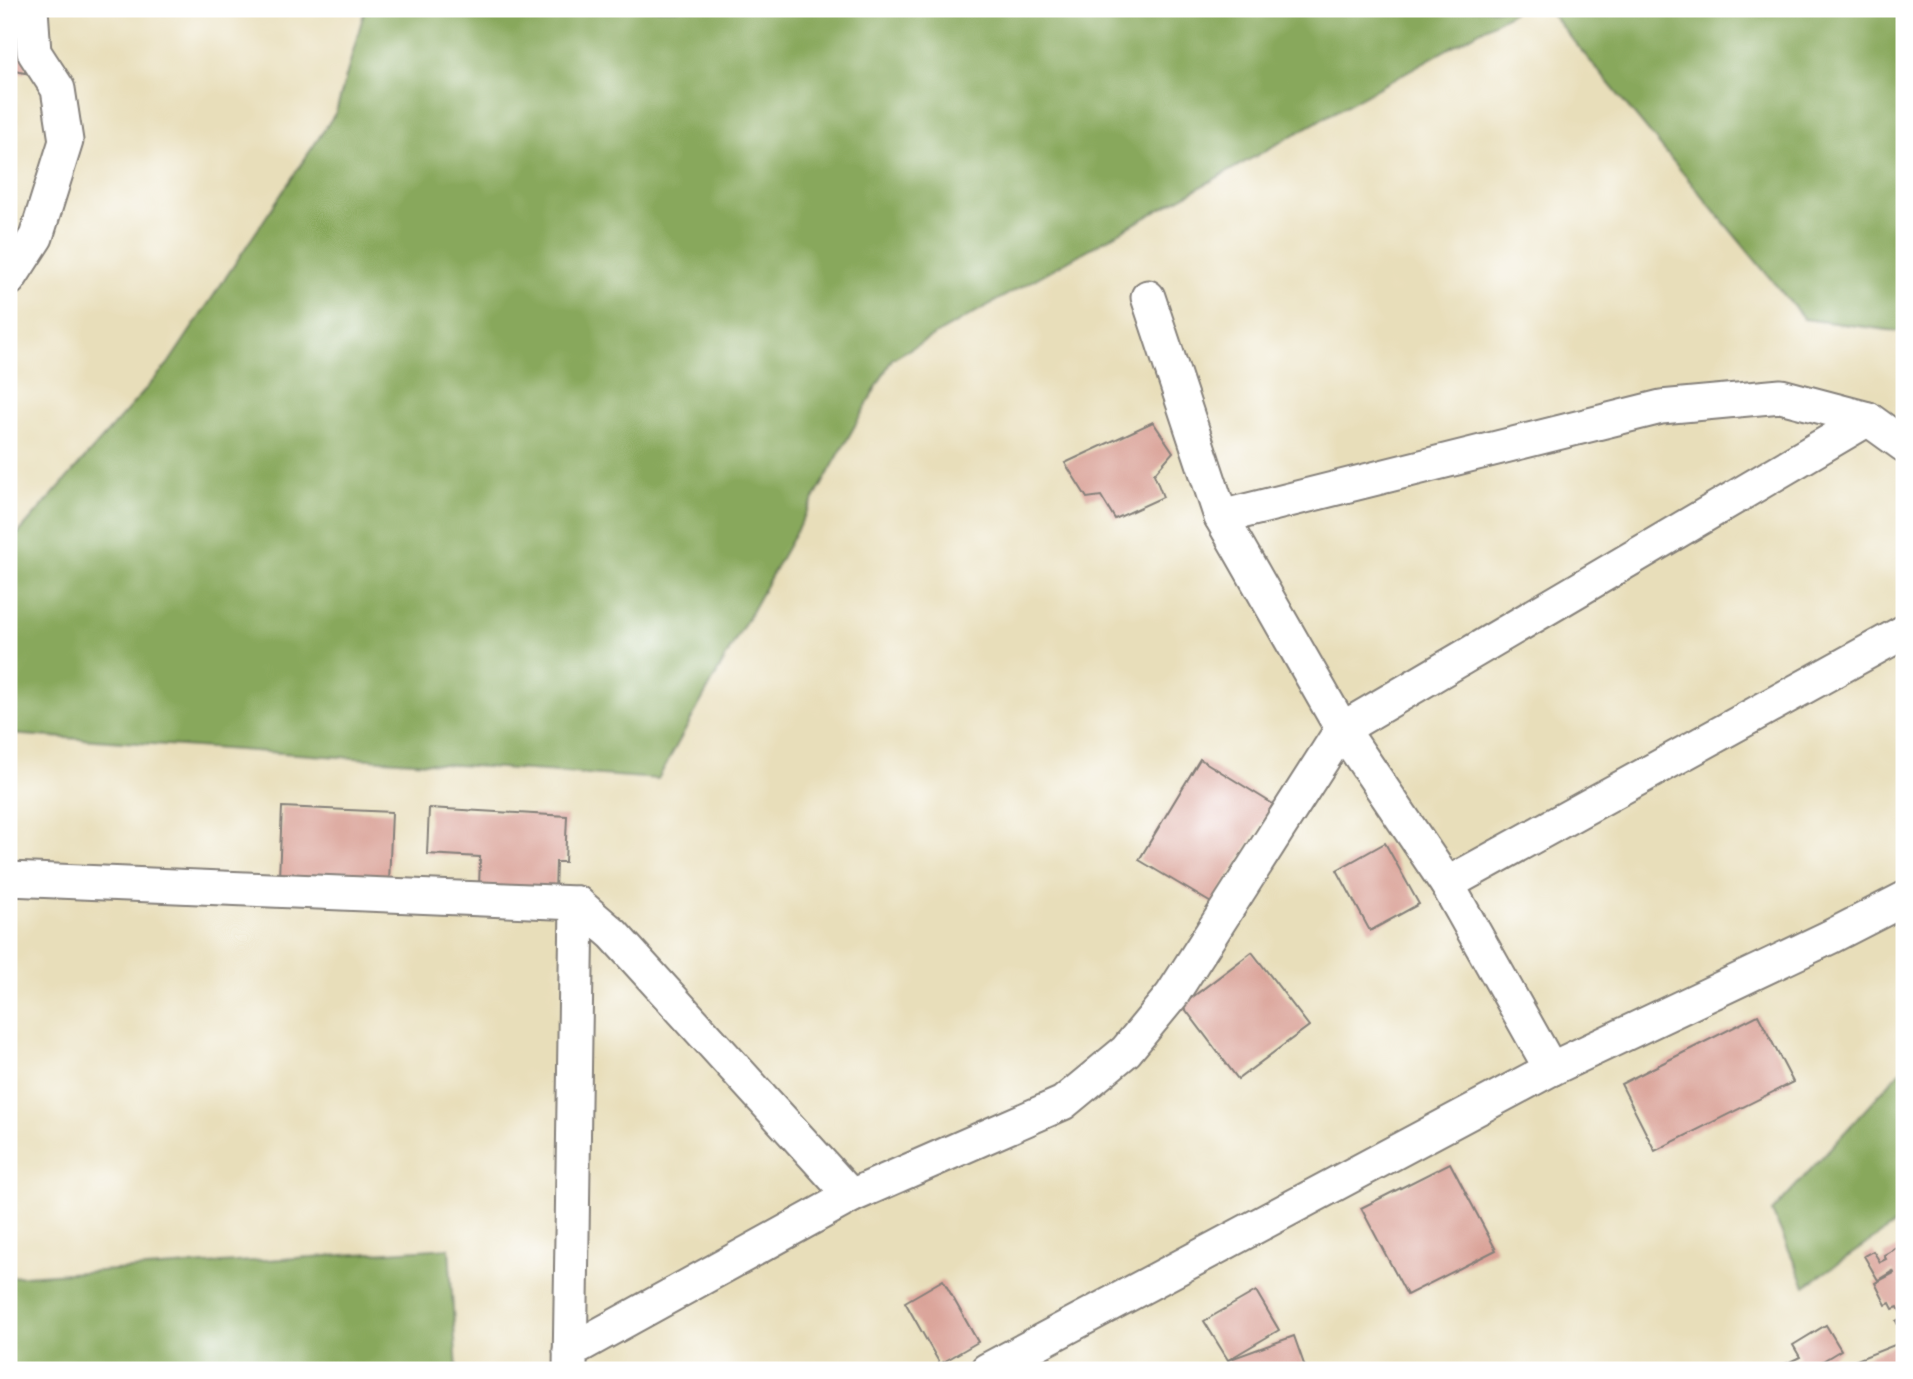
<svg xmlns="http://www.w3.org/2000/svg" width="1913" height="1379" viewBox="0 0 1913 1379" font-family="Sriracha,sans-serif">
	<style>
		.forest { fill: #88a85c; stroke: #55654c; stroke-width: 2 }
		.building { fill: #d89d92 }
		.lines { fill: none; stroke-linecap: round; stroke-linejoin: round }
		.minor-casing { stroke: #85807a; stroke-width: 37 }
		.minor { stroke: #fff; stroke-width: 33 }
	</style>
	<rect width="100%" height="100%" fill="#fff"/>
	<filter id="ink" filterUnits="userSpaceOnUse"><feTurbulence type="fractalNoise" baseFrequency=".0143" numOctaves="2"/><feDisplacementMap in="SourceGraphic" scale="14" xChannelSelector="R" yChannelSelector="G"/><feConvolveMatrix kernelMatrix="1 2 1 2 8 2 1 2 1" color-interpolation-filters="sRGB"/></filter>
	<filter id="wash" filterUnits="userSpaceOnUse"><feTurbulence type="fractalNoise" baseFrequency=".00686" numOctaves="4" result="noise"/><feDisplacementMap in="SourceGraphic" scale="28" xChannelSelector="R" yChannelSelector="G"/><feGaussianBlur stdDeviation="1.57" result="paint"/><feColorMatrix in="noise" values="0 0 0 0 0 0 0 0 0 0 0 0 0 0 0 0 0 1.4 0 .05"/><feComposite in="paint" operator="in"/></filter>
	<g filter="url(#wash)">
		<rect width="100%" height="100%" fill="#e8deba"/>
		<g class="forest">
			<polygon points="365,9 1519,9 892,359 658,779 9,734 9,544 168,364 336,112"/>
			<polygon points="1547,9 1904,9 1904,332 1804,319"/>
			<polygon points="1904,1067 1904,1218 1805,1286 1772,1212"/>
			<polygon points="449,1248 457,1370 9,1370 9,1277"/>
		</g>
		<g id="blocks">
			<g class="building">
				<polygon points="13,35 31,38 25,73 9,70"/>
				<polygon points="9,115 17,119 10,152 9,152"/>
				<polygon points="1153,422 1173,452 1154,474 1163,497 1115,519 1101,496 1087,498 1065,463"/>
				<polygon points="1200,759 1273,804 1213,904 1139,860"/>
				<polygon points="282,807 392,812 389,883 279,878"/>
				<polygon points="429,808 567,816 565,862 556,862 555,892 479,888 480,857 427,854"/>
				<polygon points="1385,843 1419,904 1370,931 1337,870"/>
				<polygon points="1252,952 1309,1026 1238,1079 1182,1005"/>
				<polygon points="1758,1015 1793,1082 1655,1151 1621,1084"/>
				<polygon points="1450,1163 1496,1250 1407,1295 1361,1208"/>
				<polygon points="1902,1245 1904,1249 1904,1337 1896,1321 1903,1317 1898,1307 1893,1309 1890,1303 1886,1305 1875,1283 1894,1273 1893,1271 1878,1280 1864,1256 1873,1251 1880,1262 1886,1259 1884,1255"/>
				<polygon points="943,1280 978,1342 940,1364 905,1302"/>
				<polygon points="1256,1291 1279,1330 1228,1360 1204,1321"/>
				<polygon points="1826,1325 1841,1350 1808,1370 1803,1363 1807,1370 1773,1370 1800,1357 1793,1345"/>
				<polygon points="1294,1336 1306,1370 1232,1370 1228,1360"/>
				<polygon points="1902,1342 1904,1347 1904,1370 1858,1370 1854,1361"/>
			</g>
		</g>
	</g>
	<g filter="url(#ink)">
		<use href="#blocks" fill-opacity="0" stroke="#85807a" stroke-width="2"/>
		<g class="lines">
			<defs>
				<g id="minor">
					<polyline points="9,279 36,237 66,141 58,89 34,52 31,9"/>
					<polyline points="1148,297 1221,517 1342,729 1447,884 1551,1069"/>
					<polyline points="1221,517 1661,407 1781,396 1868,419 1904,445"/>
					<polyline points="9,879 577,903"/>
					<polyline points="1447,884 1904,632"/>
					<polyline points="570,1351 851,1196 1063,1103 1126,1051 1172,995 1342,729 1868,419"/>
					<polyline points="570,1368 577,903 613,934 851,1196"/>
					<polyline points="987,1370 1551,1069 1830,937 1904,899"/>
				</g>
			</defs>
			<use href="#minor" class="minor-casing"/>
			<use href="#minor" class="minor"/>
		</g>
	</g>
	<rect width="1913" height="1379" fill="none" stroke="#fff" stroke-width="35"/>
</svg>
